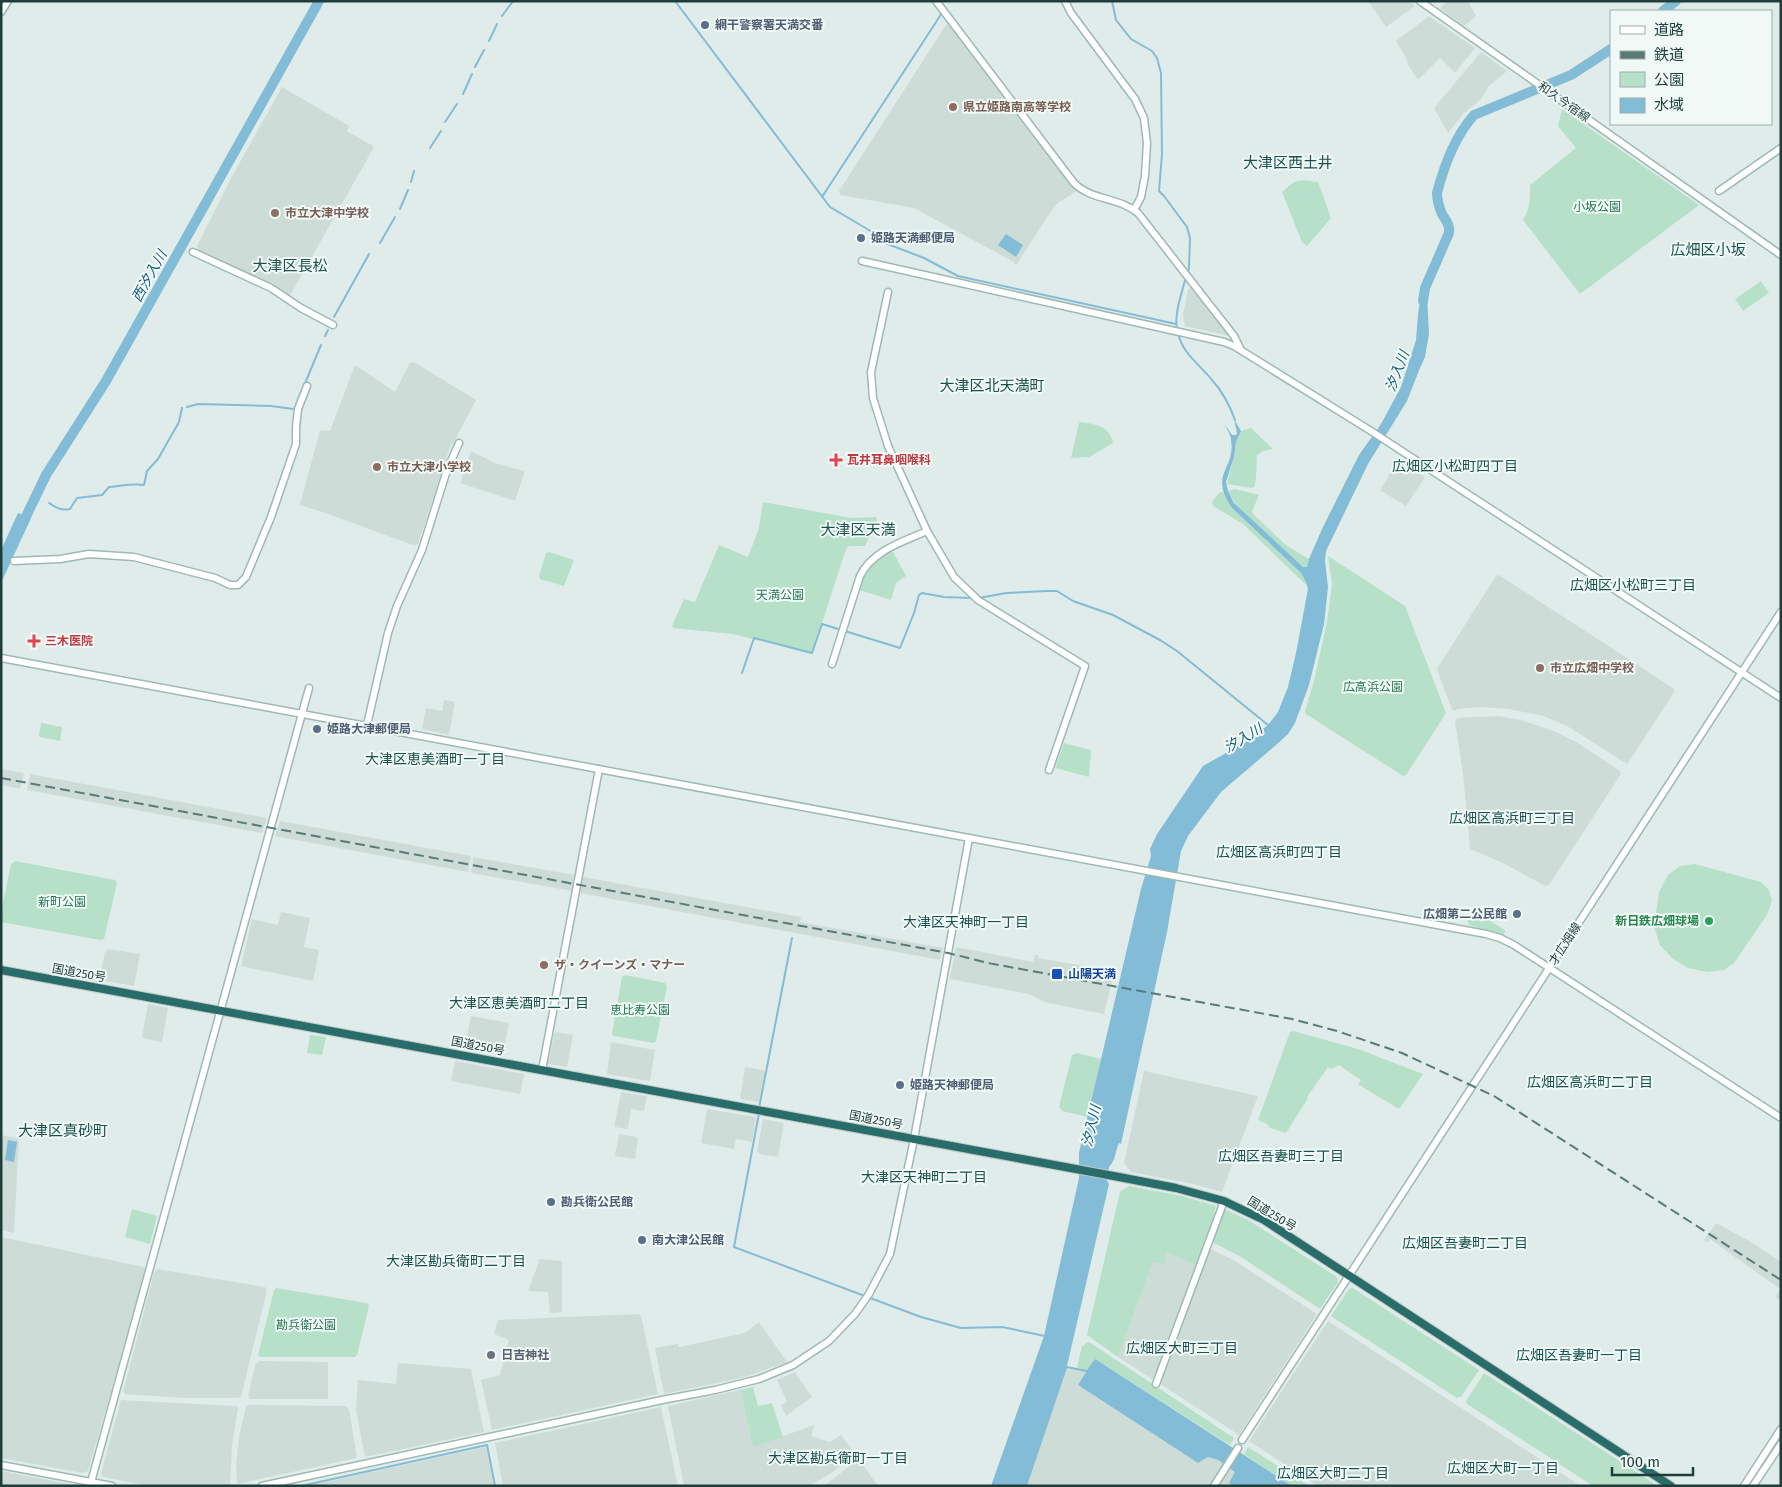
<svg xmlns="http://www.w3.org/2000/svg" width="1782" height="1487" viewBox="0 0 1782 1487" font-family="'Fira Sans','Noto Sans JP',sans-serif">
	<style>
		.built { fill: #cedcd8 }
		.green { fill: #b7e0c8 }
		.water { fill: #83bcd7 }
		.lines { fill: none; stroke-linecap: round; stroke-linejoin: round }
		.stream { stroke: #83bcd7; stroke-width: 2 }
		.river { stroke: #83bcd7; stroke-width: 10 }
		.secondary-casing { stroke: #9db9b4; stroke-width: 9 }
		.highway-casing { stroke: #c0c9c8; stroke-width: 10 }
		.secondary { stroke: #fff; stroke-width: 6 }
		.highway { stroke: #286d6a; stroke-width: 8 }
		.rail { stroke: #597a77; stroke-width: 2; stroke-dasharray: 10 5; stroke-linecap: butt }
		.service-dot { fill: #5c6f8a; stroke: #f1f9f6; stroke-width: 2 }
		.education-dot { fill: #8d6e63; stroke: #f1f9f6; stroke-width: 2 }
		.health-dot { fill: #e0444e; stroke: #f1f9f6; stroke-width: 2 }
		.leisure-dot { fill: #2e9e5b; stroke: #f1f9f6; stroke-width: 2 }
		.transit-dot { fill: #1a4fb4; stroke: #f1f9f6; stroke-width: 2 }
		.worship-dot { fill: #6b7280; stroke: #f1f9f6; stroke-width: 2 }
		.labels { text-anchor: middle; stroke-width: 4; stroke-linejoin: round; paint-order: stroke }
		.service-label { font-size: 12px; font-weight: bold; fill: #4e5e75; stroke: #f1f9f6; text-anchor: start }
		.street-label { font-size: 12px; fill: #1f3e3b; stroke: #f1f9f6 }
		.education-label { font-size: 12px; font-weight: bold; fill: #785e54; stroke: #f1f9f6; text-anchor: start }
		.park-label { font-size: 12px; fill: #257953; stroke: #f1f9f6 }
		.health-label { font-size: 12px; font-weight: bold; fill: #be3a42; stroke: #f1f9f6; text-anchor: start }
		.leisure-label { font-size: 12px; font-weight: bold; fill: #27864d; stroke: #f1f9f6; text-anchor: end }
		.transit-label { font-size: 12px; font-weight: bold; fill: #164399; stroke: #f1f9f6; text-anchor: start }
		.worship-label { font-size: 12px; font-weight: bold; fill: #5b616d; stroke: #f1f9f6; text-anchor: start }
		.water-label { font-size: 14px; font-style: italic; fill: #145c80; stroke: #f1f9f6 }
		.neighbourhood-label { font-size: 14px; fill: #19524e; stroke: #f1f9f6 }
		.quarter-label { font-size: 15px; fill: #19524e; stroke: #f1f9f6 }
	</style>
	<rect width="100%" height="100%" fill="#e0ece9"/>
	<g class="built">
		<polygon points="1368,1 1409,1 1415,6 1386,27"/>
		<polygon points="1448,1 1468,1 1476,16 1464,26 1440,8"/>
		<polygon points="1429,16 1475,48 1455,73 1440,58 1418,80 1408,65 1405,56 1396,41"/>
		<polygon points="949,24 1075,190 1075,192 1058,203 1049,214 1017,264 1014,264 1014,262 914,208 840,195 839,191 946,25"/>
		<polygon points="1481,52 1507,71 1490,85 1480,100 1463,114 1448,133 1434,108"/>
		<polygon points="282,87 349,126 347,131 373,146 373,149 289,297 270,284 199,251 197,246 230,180"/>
		<polygon points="1191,286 1229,336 1185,326 1183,315 1188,290"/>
		<polygon points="414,362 476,400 453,444 451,444 418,544 413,545 328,514 300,505 320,430 330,431 355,365 395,392 410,363"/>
		<polygon points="471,451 495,463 525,471 515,501 460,483"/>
		<polygon points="1399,460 1425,477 1406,506 1380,490"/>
		<polygon points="1499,575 1673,688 1675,691 1628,763 1627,764 1567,726 1543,716 1509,709 1482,707 1457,709 1455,711 1452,710 1437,670 1438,667 1496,576"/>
		<polygon points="444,700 455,702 449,735 422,729 426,708 442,711"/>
		<polygon points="1499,716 1521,720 1554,731 1576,742 1620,771 1621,774 1549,885 1545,886 1505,864 1470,849 1463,774 1455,722 1457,718"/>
		<polygon points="1,769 24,773 20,789 1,785"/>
		<polygon points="30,774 139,794 267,818 262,833 27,790"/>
		<polygon points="280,821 471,856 468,872 275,836"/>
		<polygon points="473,857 574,875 572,891 471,873"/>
		<polygon points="583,877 801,917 800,922 943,948 940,960 580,893"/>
		<polygon points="281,912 310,918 304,947 319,950 313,981 241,966 252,919 278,925"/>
		<polygon points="956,947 1033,962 1035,955 1038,955 1038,958 1043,959 1114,971 1104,1014 1044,1002 1029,994 950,979"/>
		<polygon points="109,949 140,954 134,986 99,980 105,952"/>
		<polygon points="148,1004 168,1008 162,1042 142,1038"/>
		<polygon points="471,1016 509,1023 503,1055 465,1048"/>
		<polygon points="556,1032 573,1035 567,1067 548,1064 554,1035"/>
		<polygon points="611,1042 655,1050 650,1081 607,1074"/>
		<polygon points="455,1061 524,1074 520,1094 451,1081"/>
		<polygon points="745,1067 763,1070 765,1072 759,1102 740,1099"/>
		<polygon points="1144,1071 1258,1096 1222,1192 1193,1184 1131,1172 1124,1163"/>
		<polygon points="621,1092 647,1096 644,1111 631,1109 628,1129 614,1127"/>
		<polygon points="707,1109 756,1117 752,1142 736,1139 734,1149 701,1143"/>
		<polygon points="763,1119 784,1123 778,1157 759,1154 757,1151"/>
		<polygon points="619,1134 637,1137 638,1139 635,1159 615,1156"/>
		<polygon points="1,1135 19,1138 14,1233 1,1230"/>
		<polygon points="1716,1223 1751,1242 1781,1262 1781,1301 1775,1297 1780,1289 1710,1239 1708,1242 1704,1240"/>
		<polygon points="1,1237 144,1267 146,1270 88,1471 83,1473 1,1458"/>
		<polygon points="1211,1249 1235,1261 1317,1314 1239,1435 1159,1383 1209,1251"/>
		<polygon points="1166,1252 1196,1265 1156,1377 1152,1379 1118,1357 1153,1262"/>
		<polygon points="540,1259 562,1261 562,1312 550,1313 548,1292 528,1291"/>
		<polygon points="157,1269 265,1287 267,1290 241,1397 238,1398 182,1398 125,1394 123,1392 154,1273"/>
		<polygon points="639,1314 641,1316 658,1394 492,1430 481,1380 500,1375 509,1340 494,1334 498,1320"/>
		<polygon points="1328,1321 1581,1486 1318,1486 1249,1441"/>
		<polygon points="759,1322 787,1362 745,1377 664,1394 655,1348 678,1344 679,1347 745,1333"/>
		<polygon points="259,1361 328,1362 328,1399 250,1399 248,1396 255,1365"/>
		<polygon points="398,1363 471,1369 484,1432 365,1457 356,1410 358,1380 396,1384"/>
		<polygon points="1067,1368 1086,1372 1078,1385 1198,1463 1208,1457 1218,1460 1236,1472 1229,1483 1232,1486 1027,1486"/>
		<polygon points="795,1372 812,1397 786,1416 781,1405 787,1402 777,1380"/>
		<polygon points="740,1390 753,1447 814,1425 811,1436 830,1442 841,1435 853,1451 853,1455 833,1472 809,1486 684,1486 668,1406"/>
		<polygon points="121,1400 236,1406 238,1408 232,1446 230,1485 149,1486 103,1477 101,1474"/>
		<polygon points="248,1405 346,1406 349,1409 357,1458 237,1484 236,1465 239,1436 246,1407"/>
		<polygon points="661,1407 678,1486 503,1486 495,1443"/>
		<polygon points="486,1447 494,1486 308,1486"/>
		<polygon points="855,1462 863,1465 878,1486 824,1486"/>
		<polygon points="1,1471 80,1486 1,1486"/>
	</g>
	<g class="green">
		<path d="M1562,109L1699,205L1580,294L1523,220C1530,209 1530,198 1530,185L1576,148L1558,126Z"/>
		<polygon points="1303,180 1318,182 1331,218 1307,246 1302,242 1282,192 1294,182"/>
		<polygon points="1761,281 1769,293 1743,311 1735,299"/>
		<path d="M1081,422C1097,425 1109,425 1113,443L1089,457L1071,458L1079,423Z"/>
		<polygon points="1251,428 1273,449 1263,451 1257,455 1256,479 1254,487 1252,488 1227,484 1234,457 1236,442 1241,431"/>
		<polygon points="1235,489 1259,495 1252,511 1253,514 1286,545 1309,559 1307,567 1303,567 1238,508 1228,491"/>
		<polygon points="1223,492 1232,508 1303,575 1306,582 1305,584 1243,524 1213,506 1212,502 1219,493"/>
		<polygon points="763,502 852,518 876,517 877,520 865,546 849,546 846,549 812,654 733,634 673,628 672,626 684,599 695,602 719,545 748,557 759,528"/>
		<path d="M889,551L893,552L906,576L896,583L891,600L859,590C864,567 869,563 889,551Z"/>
		<polygon points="549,552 574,560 564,586 540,579 539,576 546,553"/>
		<polygon points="1328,556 1405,606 1446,713 1406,775 1403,776 1306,714 1305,711 1314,681 1327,622 1332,584"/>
		<polygon points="41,723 62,727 60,741 40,737 39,735"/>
		<polygon points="1064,743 1091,750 1089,777 1055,768"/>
		<polygon points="15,861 115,880 117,883 104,939 100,940 1,922 1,913 11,864"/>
		<polygon points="1695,864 1761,882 1769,890 1772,901 1767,915 1734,963 1724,970 1707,972 1688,968 1673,959 1660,945 1654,927 1659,892 1668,875 1680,866"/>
		<polygon points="1472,913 1477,913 1505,930 1505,933 1501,935 1469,925 1467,918"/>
		<polygon points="625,975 665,983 667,986 656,1041 654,1043 614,1036 612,1034 622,977"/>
		<polygon points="1293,1031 1358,1049 1423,1074 1400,1108 1397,1108 1358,1084 1361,1080 1339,1065 1331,1069 1328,1067 1307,1097 1308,1098 1286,1133 1268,1127 1269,1125 1258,1120 1290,1032"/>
		<polygon points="310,1035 326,1037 322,1055 307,1053"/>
		<polygon points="1077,1053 1101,1059 1089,1117 1062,1111 1059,1106 1072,1055"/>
		<polygon points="1129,1186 1182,1196 1216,1206 1214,1213 1216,1214 1196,1265 1166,1252 1164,1264 1153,1262 1118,1357 1087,1335 1120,1192"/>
		<polygon points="132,1209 157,1216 150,1244 125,1237"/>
		<polygon points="1224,1209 1248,1220 1337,1277 1338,1282 1320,1309 1241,1257 1214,1243 1213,1240"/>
		<polygon points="276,1288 367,1303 369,1306 357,1355 355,1357 260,1357 258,1355 274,1290"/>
		<polygon points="1353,1288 1479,1370 1461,1397 1457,1398 1331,1316 1349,1289"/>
		<polygon points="1089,1342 1234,1438 1230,1445 1095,1359 1087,1371 1077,1367 1082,1346"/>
		<polygon points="1484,1373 1658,1486 1593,1486 1467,1404 1466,1401"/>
		<polygon points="753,1387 758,1406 772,1403 783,1437 753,1447 740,1390"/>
		<polygon points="1248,1447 1309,1486 1292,1486 1244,1454"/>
	</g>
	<g class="water">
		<polygon points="1006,234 1023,245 1016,257 998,245"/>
		<path d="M1435,274L1427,295L1429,334L1425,357L1420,368L1407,401L1368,464L1326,551L1325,561L1328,587L1324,624L1309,685L1295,723L1288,734L1276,745L1221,792L1188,836L1181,851L1167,932L1121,1144L1119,1143C1115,1151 1116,1160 1109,1167L1107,1180L1109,1184L1067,1366L1087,1370L1095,1359L1292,1486H1232L1229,1483L1235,1472L1218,1460L1208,1457L1198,1463L1078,1385L1086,1372L1067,1368L1027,1486H991L1044,1336L1079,1178V1153L1141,889L1151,856L1150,849L1157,834L1203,766L1249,740L1268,725L1278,712L1288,687L1296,653L1308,589C1306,582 1304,576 1299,571L1232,508C1208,473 1236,470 1231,440C1231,435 1227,430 1225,425L1232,435H1236L1237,433L1234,419L1241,431L1236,442L1234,457L1226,482L1228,491L1234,503L1303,567H1307L1309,559L1322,529L1359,455L1381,424L1401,387L1416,340L1418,314L1421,295Z"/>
		<polygon points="18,513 31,518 1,583 1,550"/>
		<polygon points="8,1140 17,1142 14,1162 5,1160"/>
	</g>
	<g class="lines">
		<g class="stream">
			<polyline points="675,1 830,207 879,236 885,243 924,258 958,276 1176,324"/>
			<polyline points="1112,1 1116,20 1131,39 1152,51 1157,58 1161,73 1162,154 1159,191 1164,196 1187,227 1190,238 1189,267 1188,273"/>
			<polyline points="502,16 513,1"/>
			<polyline points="489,41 497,24"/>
			<polyline points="475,67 484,50"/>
			<polyline points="463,94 472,74"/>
			<polyline points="445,122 457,104"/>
			<polyline points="430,148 441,131"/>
			<polyline points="411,182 414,171"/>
			<polyline points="822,197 940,16 942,10"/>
			<polyline points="400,209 408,190"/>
			<polyline points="380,243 395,217"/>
			<polyline points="334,317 369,254"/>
			<path d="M1177,329C1174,314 1182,292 1186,277"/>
			<path d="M1178,333C1182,353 1200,365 1212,380C1222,391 1230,406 1235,420"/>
			<polyline points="325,336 328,330"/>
			<polyline points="298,400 321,345"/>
			<polyline points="187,407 198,404 271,406 293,409"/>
			<path d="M49,503C57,508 61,511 70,509L77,498L102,495L109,487C120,486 133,483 144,485L147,471L158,459L179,422L182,408"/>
			<polyline points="979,598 1006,593 1047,591 1057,591 1073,601 1113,615 1160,640 1177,651 1268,725"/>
			<polyline points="742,673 754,638 812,653 822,624 900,648 914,613 919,595 922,593 944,597 972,598"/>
			<polyline points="759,1108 792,938"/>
			<polyline points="759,1113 734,1247 921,1317 961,1328 1002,1327 1045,1336"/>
			<polyline points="301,1486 487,1445 495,1486"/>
		</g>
		<g class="river">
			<polyline points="1663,11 1676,1"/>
			<path d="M1423,301L1425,288L1449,233C1450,224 1446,221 1442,214C1439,207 1437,201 1437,193C1444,166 1455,136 1474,115L1571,75L1611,49"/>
			<polyline points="20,529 46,475 106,381 319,1"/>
		</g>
		<defs>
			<g id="secondary">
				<path d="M936,1L1074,183C1092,201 1119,197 1138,213L1234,336L1240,348"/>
				<polyline points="1065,1 1071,13 1135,99 1144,118 1147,143 1145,176 1141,197 1134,210"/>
				<polyline points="1420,1 1781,255"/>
				<polyline points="1,12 8,1"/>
				<polyline points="1719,191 1781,148"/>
				<polyline points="193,252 271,288 301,308 333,325"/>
				<polyline points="862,261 1224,342 1234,346 1371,431 1781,698"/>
				<polyline points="888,292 871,372 873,398 888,446 927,531 954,577 978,600 1085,666 1049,770"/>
				<polyline points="14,561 60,559 89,554 134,557 215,578 230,585 238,585 246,577 271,517 296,444 296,427 298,409 307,386"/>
				<polyline points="1,658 1486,934 1500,938 1514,945 1781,1118"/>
				<path d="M832,664L860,576C872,551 902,542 927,531"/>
				<polyline points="367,725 388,633 397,606 422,550 447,470 459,443"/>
				<polyline points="542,1070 599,769"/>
				<polyline points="1156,1384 1224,1201"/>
				<polyline points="1242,1440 1781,612"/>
				<polyline points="1,1465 112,1486"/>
				<polyline points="90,1486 309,688"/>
				<polyline points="262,1486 662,1400 715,1390 759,1379 793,1365 829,1341 855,1314 869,1294 890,1254 914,1139 969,838"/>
				<polyline points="1214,1486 1238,1448"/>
				<polyline points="1744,1486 1781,1429"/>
				<polyline points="1753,1486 1781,1444"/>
			</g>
			<polyline id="highway" points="1,970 1119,1177 1176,1188 1224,1201 1264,1220 1671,1486"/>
		</defs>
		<use href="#secondary" class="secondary-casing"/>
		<use href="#highway" class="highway-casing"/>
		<use href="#secondary" class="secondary"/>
		<use href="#highway" class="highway"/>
		<polyline class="rail" points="1,778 948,953 988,963 1292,1019 1337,1031 1402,1053 1494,1096 1781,1280"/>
	</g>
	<g class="service-dot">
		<circle cx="705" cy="25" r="5"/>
		<circle cx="861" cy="238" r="5"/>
		<circle cx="317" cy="729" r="5"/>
		<circle cx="1517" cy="914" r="5"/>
		<circle cx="900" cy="1085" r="5"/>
		<circle cx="551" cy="1202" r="5"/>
		<circle cx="642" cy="1240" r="5"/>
	</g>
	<g class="education-dot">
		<circle cx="953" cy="107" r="5"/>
		<circle cx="275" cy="213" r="5"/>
		<circle cx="377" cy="467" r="5"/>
		<circle cx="1540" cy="668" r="5"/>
		<circle cx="544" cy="965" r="5"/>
	</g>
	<g class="health-dot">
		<path d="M833.5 452.5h5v5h5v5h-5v5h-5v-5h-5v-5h5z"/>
		<path d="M31.5 633.5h5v5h5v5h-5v5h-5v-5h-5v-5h5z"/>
	</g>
	<circle class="leisure-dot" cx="1709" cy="921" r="5"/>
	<rect class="transit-dot" x="1051" y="968" width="12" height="12" rx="2.5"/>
	<circle class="worship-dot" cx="491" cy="1355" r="5"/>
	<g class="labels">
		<g class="service-label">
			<text x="715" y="29">網干警察署天満交番</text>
			<text x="871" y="242">姫路天満郵便局</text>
			<text x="327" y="733">姫路大津郵便局</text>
			<text x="1507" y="918" text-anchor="end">広畑第二公民館</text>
			<text x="910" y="1089">姫路天神郵便局</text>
			<text x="561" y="1206">勘兵衛公民館</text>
			<text x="652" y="1244">南大津公民館</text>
		</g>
		<g class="street-label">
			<text transform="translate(1564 102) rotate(35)" y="4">和久今宿線</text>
			<text transform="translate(1565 944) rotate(-57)" y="4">才広畑線</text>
			<text transform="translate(79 973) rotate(10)" y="4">国道250号</text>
			<text transform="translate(478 1046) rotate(11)" y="4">国道250号</text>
			<text transform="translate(876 1120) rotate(11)" y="4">国道250号</text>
			<text transform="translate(1272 1214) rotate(31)" y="4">国道250号</text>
		</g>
		<g class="education-label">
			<text x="963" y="111">県立姫路南高等学校</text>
			<text x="285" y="217">市立大津中学校</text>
			<text x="387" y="471">市立大津小学校</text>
			<text x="1550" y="672">市立広畑中学校</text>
			<text x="554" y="969">ザ・クイーンズ・マナー</text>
		</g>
		<g class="park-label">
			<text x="1597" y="211">小坂公園</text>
			<text x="780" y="599">天満公園</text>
			<text x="1373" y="691">広高浜公園</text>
			<text x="62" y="906">新町公園</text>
			<text x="640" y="1014">恵比寿公園</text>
			<text x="306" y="1329">勘兵衛公園</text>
		</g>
		<g class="health-label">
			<text x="847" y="464">瓦井耳鼻咽喉科</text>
			<text x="45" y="645">三木医院</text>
		</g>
		<g class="leisure-label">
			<text x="1699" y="925">新日鉄広畑球場</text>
		</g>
		<g class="transit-label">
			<text x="1068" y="978">山陽天満</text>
		</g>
		<g class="worship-label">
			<text x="501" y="1359">日吉神社</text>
		</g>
		<g class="water-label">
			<text transform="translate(149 276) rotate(-61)" y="5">西汐入川</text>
			<text transform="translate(1397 371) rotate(-69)" y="5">汐入川</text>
			<text transform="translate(1243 738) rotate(-31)" y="5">汐入川</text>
			<text transform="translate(1091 1126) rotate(-77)" y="5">汐入川</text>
		</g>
		<g class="neighbourhood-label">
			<text x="1455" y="471">広畑区小松町四丁目</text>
			<text x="1633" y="590">広畑区小松町三丁目</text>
			<text x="435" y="764">大津区恵美酒町一丁目</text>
			<text x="1512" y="823">広畑区高浜町三丁目</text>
			<text x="1279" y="857">広畑区高浜町四丁目</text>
			<text x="966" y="927">大津区天神町一丁目</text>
			<text x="519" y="1008">大津区恵美酒町二丁目</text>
			<text x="1590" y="1087">広畑区高浜町二丁目</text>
			<text x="1281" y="1161">広畑区吾妻町三丁目</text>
			<text x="924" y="1182">大津区天神町二丁目</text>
			<text x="1465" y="1248">広畑区吾妻町二丁目</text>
			<text x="456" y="1266">大津区勘兵衛町二丁目</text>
			<text x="1182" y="1353">広畑区大町三丁目</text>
			<text x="1579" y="1360">広畑区吾妻町一丁目</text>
			<text x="838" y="1463">大津区勘兵衛町一丁目</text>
			<text x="1503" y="1473">広畑区大町一丁目</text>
			<text x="1333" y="1478">広畑区大町二丁目</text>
		</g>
		<g class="quarter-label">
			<text x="1288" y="168">大津区西土井</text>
			<text x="1708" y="255">広畑区小坂</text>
			<text x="290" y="271">大津区長松</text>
			<text x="992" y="391">大津区北天満町</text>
			<text x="858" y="535">大津区天満</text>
			<text x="63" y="1136">大津区真砂町</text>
		</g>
	</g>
	<rect width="1782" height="1487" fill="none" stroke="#1f3e3b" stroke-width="5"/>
	<rect x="1610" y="10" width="162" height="115" fill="#f1f9f6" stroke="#9daeab"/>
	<rect x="1620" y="26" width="25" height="8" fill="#ffffff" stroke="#9daeab"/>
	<text x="1654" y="35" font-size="15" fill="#1f3e3b">道路</text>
	<rect x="1620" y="51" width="25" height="8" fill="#597a77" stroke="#9daeab"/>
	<text x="1654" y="60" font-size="15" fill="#1f3e3b">鉄道</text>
	<rect x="1620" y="72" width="25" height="15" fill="#b7e0c8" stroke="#9daeab"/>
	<text x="1654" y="85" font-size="15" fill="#1f3e3b">公園</text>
	<rect x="1620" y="98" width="25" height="15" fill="#83bcd7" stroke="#9daeab"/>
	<text x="1654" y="110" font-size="15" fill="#1f3e3b">水域</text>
	<path d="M1612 1467v8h81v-8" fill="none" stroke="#1f3e3b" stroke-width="2.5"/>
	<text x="1620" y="1467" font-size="15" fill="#1f3e3b" stroke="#f1f9f6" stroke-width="4" paint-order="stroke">100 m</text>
</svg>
